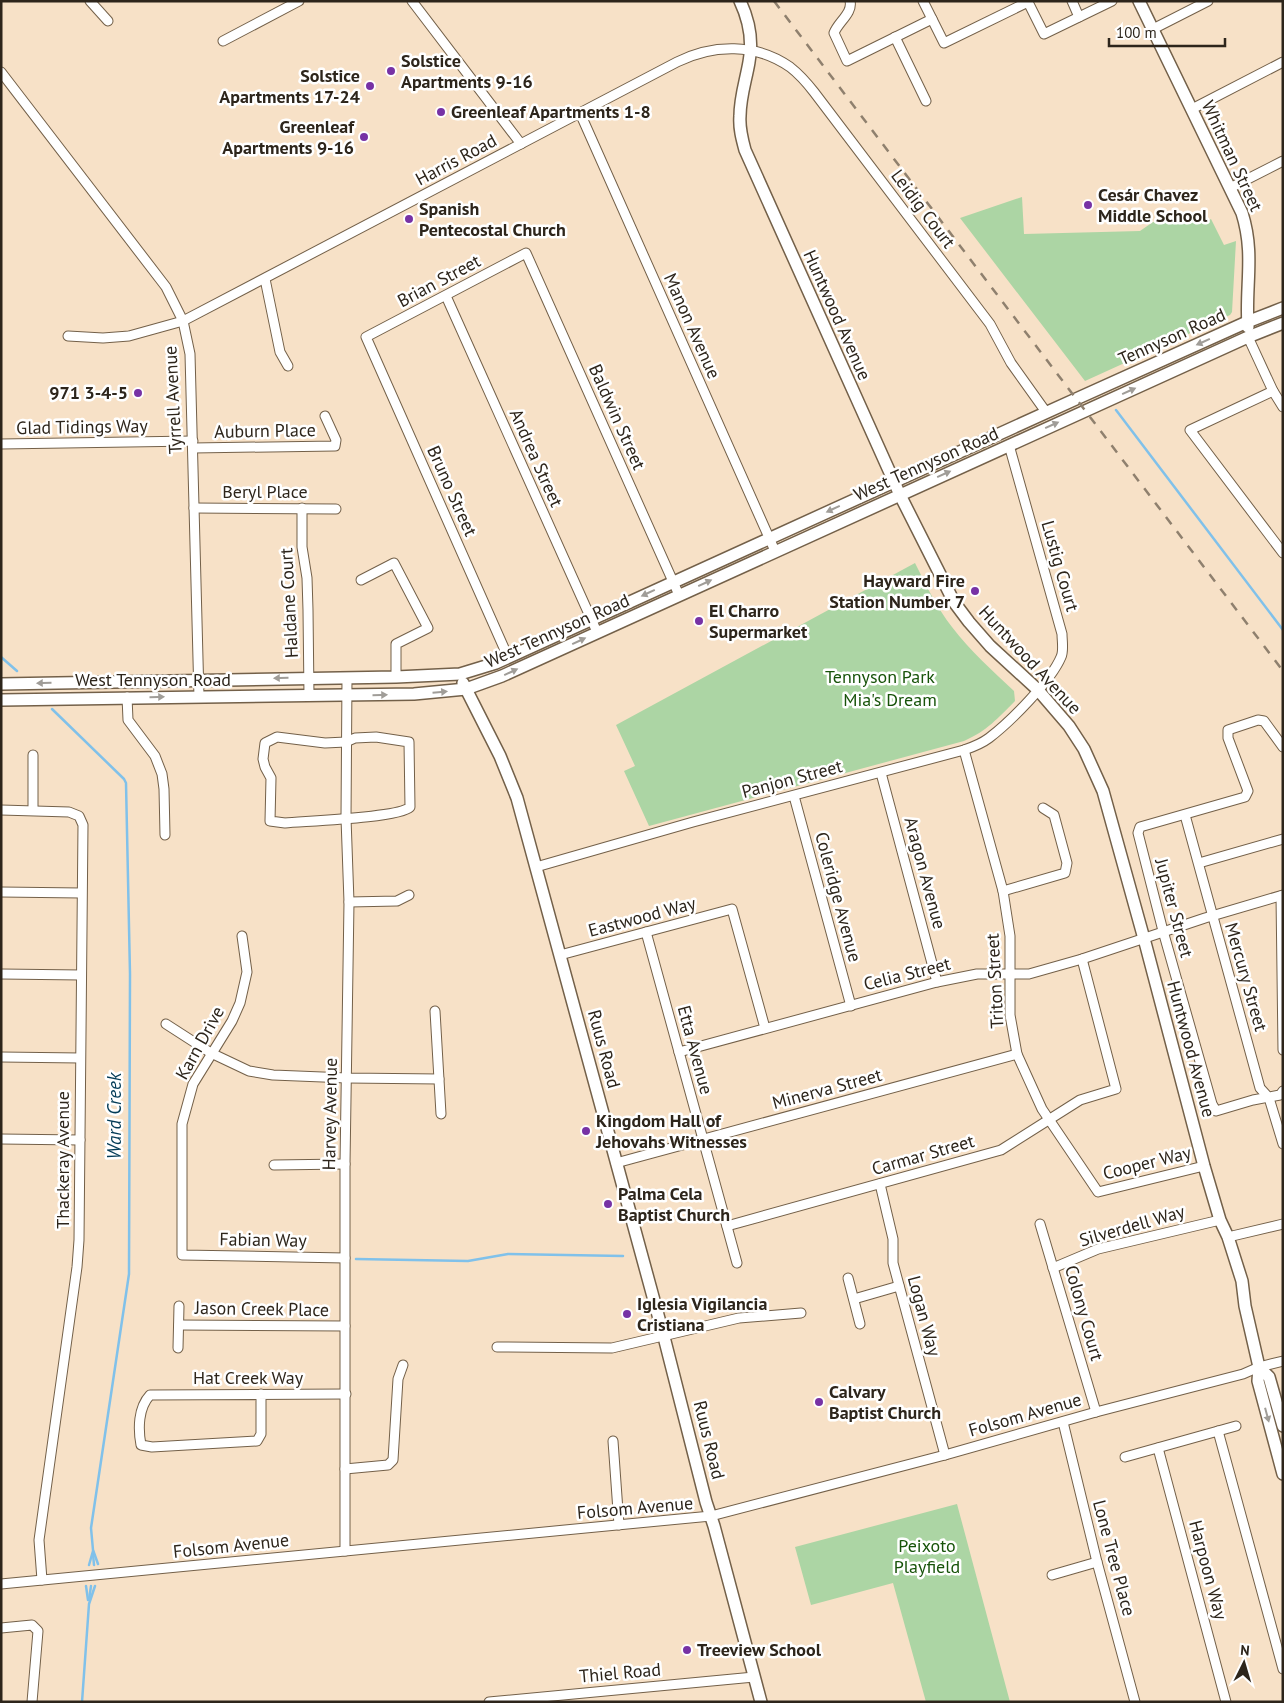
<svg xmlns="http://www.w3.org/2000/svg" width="1284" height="1703" viewBox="0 0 1284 1703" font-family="'PT Sans',sans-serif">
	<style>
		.green { fill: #acd5a4 }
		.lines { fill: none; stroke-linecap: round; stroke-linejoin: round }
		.stream { stroke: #80c1ea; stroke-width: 2.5 }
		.street-casing { stroke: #736049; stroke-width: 11 }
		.secondary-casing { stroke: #736049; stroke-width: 14 }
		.street { stroke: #fff; stroke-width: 9 }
		.secondary { stroke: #fff; stroke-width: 11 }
		.rail { stroke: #8f806e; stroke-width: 2.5; stroke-dasharray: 9 9; stroke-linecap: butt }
		.oneway { fill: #a09d98 }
		.poi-dot { fill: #7732a5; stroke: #fff; stroke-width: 2 }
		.labels { text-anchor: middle; stroke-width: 5; stroke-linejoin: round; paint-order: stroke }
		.poi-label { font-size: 18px; font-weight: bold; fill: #2d251b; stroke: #fff; text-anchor: start }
		.street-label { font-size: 18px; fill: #2d251b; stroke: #fff }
		.park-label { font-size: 18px; fill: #175309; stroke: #fff }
		.water-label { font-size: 19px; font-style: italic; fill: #033b56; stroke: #fff }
	</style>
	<rect width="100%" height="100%" fill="#f7e1c7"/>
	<g class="green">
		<polygon points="1022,197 1024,234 1140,231 1153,222 1207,221 1211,219 1224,245 1236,241 1232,312 1230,315 1085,381 960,218"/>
		<path d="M915,563C926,585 937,608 952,627C970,651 993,671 1014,691L1015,701C998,718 987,731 964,741L649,826L624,771L635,766L616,725Z"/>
		<polygon points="957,1504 1010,1702 926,1702 893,1583 811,1605 795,1547"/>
	</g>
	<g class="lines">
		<g class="stream">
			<polyline points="1116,410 1283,630"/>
			<polyline points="1,657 17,671"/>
			<polyline points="52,709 124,779 126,783 130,974 129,1274 91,1528 93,1550 98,1564"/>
			<polyline points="356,1259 468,1261 508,1254 623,1256"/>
			<polyline points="93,1554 94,1565"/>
			<polyline points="89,1565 93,1551"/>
			<polyline points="86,1586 88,1600"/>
			<polyline points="89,1600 91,1586"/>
			<polyline points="82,1702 89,1604 95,1586"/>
		</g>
		<defs>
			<g id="street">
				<polyline points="90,1 108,21"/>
				<polyline points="412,1 521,144"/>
				<path d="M850,1C853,13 838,22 834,33L847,61L932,19L944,43L1028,2L1044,34L1112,1"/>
				<polyline points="923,1 932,19"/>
				<polyline points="1072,1 1079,17"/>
				<polyline points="1153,29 1208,1"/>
				<polyline points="895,37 926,101"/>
				<polyline points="223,41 299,1"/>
				<polyline points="1,72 166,287 183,321 190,354 199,697"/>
				<polyline points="1192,109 1283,62"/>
				<polyline points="580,113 775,551"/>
				<polyline points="1230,188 1283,161"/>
				<polyline points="265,279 280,352 288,366"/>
				<polyline points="446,296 597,632"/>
				<path d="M68,336L103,338L129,336L183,321L677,62C713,44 756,43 790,67C799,74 807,83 814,92L990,324L1011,363L1046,412"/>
				<polyline points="1248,337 1273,391 1283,407"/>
				<polyline points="1273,391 1190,430 1283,553"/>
				<polyline points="1,444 193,441"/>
				<polyline points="193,448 335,446 336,440 325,416"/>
				<polyline points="194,508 336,509"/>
				<polyline points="302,508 302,547 307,578 308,610 309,696"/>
				<polyline points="361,580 394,563 428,628 396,644 396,677"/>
				<polyline points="508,657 366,337 526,253 679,595"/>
				<polyline points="127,697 128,720 155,756 162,774 164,789 165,835"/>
				<path d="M277,737L325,743L346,742L355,738L376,737L409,742L410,807C399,818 306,821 285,823L270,821L271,778L265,767L263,759L265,743Z"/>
				<polyline points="1283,747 1264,721 1258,720 1228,730 1228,738 1248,791 1245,797 1140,827 1138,833 1163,931 1212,1104 1216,1111 1253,1100 1280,1095 1283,1091"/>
				<polyline points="964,750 1003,891 1010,936 1010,1015 1017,1054 1042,1109 1098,1192 1204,1166"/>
				<polyline points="33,755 33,810"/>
				<polyline points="881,773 937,982"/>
				<polyline points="794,796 851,1006"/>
				<polyline points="1,810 69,812 79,816 83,825 79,1240 77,1267 39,1540 42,1580"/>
				<polyline points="1185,815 1260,1088 1269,1098 1283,1144"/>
				<polyline points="1199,863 1283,839"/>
				<path d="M536,867L693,822L964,750C973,747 981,744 989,738C1010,722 1051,681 1061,657C1064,651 1062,641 1062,634L1009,445"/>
				<polyline points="1003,891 1065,873 1067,863 1054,815 1043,808"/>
				<polyline points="1,892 81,893"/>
				<polyline points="1281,896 1283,1050"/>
				<polyline points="349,902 397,901 409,895"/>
				<polyline points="646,932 737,1263"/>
				<polyline points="242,936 247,972 240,1003 232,1021 193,1084 182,1124 182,1255 345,1258"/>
				<polyline points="560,955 732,909 765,1028"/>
				<polyline points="1,974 81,975"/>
				<polyline points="435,1011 441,1114"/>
				<polyline points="166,1024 211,1053 249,1071 273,1075 347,1078 439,1079"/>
				<polyline points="679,1052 937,982 977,974 1029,974 1082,959 1205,918 1283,895"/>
				<polyline points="1,1057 80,1058"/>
				<polyline points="1,1139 80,1140"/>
				<polyline points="616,1163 1017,1054"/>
				<polyline points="274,1165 345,1164"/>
				<polyline points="880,1184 893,1239 893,1263 945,1455"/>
				<polyline points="1040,1224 1096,1412"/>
				<polyline points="727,1226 1001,1150 1080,1100 1116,1089 1082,959"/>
				<polyline points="1228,1237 1283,1224"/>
				<polyline points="1053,1268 1098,1249 1220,1220"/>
				<polyline points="848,1278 860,1324"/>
				<polyline points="854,1299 899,1286"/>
				<polyline points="179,1325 345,1326"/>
				<polyline points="497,1347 612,1348 739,1318 801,1313"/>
				<polyline points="178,1348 179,1306"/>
				<path d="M261,1394V1434L257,1441L152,1447L141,1445C138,1429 138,1408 150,1395L346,1394"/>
				<polyline points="1063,1422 1097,1562 1135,1702"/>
				<polyline points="1218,1431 1283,1669"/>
				<polyline points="613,1441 619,1525"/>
				<polyline points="1158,1448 1226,1702"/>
				<polyline points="1125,1457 1236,1426"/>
				<polyline points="345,1469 388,1465 393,1460 398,1379 403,1365"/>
				<polyline points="345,1551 345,1164 349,902 346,818 347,678"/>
				<polyline points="1052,1575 1097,1562"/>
				<polyline points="1,1584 711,1516 945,1455 1096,1412 1243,1374 1259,1367 1283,1361"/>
				<polyline points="1,1628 32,1625 38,1631 32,1702"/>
				<polyline points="489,1702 754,1677"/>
			</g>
			<g id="secondary">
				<path d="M740,1C749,20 753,41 749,62C746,80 740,97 740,116C739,128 742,139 745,150L900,495L954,602L969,622L990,646L1038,690L1069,726L1084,749L1103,791L1146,946L1204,1166L1220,1220L1228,1237L1242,1281L1245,1306L1259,1367L1258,1381L1283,1474"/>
				<path d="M1139,1L1242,213C1255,254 1245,286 1248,327"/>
				<polyline points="463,683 500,756 517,798 664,1337 706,1502 714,1526 761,1702"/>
				<polyline points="1,684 396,677 460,674 496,663 1076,399 1247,322 1283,308"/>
				<polyline points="1,700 414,694 466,689 502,676 1248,337 1283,323"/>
				<polyline points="1259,1367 1269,1377 1283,1426"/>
			</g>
		</defs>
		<use href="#street" class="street-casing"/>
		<use href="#secondary" class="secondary-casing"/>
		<use href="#street" class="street"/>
		<use href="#secondary" class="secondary"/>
		<polyline class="rail" points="774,1 1283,671"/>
	</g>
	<defs><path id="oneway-solid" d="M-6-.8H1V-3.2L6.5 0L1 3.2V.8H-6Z" transform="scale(1.25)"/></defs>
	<g class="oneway">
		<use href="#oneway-solid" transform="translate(1203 342) rotate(156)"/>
		<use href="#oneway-solid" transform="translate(1129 391) rotate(-24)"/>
		<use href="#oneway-solid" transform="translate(1052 425) rotate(-24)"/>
		<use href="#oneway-solid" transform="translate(944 474) rotate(-24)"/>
		<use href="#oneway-solid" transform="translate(833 509) rotate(155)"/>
		<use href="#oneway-solid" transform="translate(705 583) rotate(-25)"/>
		<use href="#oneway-solid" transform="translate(648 593) rotate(155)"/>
		<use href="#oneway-solid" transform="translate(579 641) rotate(-25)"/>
		<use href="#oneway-solid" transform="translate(511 672) rotate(-25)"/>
		<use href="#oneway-solid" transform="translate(281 678) rotate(179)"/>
		<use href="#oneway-solid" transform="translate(44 683) rotate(179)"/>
		<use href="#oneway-solid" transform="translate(440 692) rotate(-5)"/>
		<use href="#oneway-solid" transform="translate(380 695) rotate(-1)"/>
		<use href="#oneway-solid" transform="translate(157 697) rotate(-1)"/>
		<use href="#oneway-solid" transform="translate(1267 1415) rotate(75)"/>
	</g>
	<g class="poi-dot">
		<circle cx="391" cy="71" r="5"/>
		<circle cx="370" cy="86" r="5"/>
		<circle cx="441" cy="112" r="5"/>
		<circle cx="364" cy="137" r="5"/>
		<circle cx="1088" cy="205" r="5"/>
		<circle cx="409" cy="219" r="5"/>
		<circle cx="138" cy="393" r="5"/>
		<circle cx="975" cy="591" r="5"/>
		<circle cx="699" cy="621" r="5"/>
		<circle cx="586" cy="1131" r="5"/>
		<circle cx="608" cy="1204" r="5"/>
		<circle cx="627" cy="1314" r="5"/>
		<circle cx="819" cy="1402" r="5"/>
		<circle cx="687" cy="1650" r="5"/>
	</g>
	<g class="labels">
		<g class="poi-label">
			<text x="401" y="67">Solstice<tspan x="401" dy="21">Apartments 9-16</tspan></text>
			<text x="360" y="82" text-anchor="end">Solstice<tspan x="360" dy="21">Apartments 17-24</tspan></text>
			<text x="451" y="118">Greenleaf Apartments 1-8</text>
			<text x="354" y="133" text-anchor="end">Greenleaf<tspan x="354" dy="21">Apartments 9-16</tspan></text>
			<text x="1098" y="201">Cesár Chavez<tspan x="1098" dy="21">Middle School</tspan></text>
			<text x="419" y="215">Spanish<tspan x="419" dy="21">Pentecostal Church</tspan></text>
			<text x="128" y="399" text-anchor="end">971 3-4-5</text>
			<text x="965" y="587" text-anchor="end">Hayward Fire<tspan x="965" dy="21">Station Number 7</tspan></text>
			<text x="709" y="617">El Charro<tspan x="709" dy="21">Supermarket</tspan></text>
			<text x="596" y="1127">Kingdom Hall of<tspan x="596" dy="21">Jehovahs Witnesses</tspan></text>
			<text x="618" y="1200">Palma Cela<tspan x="618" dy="21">Baptist Church</tspan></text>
			<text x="637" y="1310">Iglesia Vigilancia<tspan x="637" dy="21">Cristiana</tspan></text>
			<text x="829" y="1398">Calvary<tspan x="829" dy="21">Baptist Church</tspan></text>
			<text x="697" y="1656">Treeview School</text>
		</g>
		<g class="street-label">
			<text transform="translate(1232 156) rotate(65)" y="6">Whitman Street</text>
			<text transform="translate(456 160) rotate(-28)" y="6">Harris Road</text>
			<text transform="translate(923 209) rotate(53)" y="6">Leidig Court</text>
			<text transform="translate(439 281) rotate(-28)" y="6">Brian Street</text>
			<text transform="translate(837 315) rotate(66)" y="6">Huntwood Avenue</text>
			<text transform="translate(692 326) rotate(66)" y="6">Manon Avenue</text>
			<text transform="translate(1172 337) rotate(-24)" y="6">Tennyson Road</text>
			<text transform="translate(173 400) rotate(-93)" y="6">Tyrrell Avenue</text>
			<text transform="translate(617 417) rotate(66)" y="6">Baldwin Street</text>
			<text transform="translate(82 427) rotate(-1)" y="6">Glad Tidings Way</text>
			<text transform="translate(265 431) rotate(-1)" y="6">Auburn Place</text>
			<text transform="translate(536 458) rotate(66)" y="6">Andrea Street</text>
			<text transform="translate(926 464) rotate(-24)" y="6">West Tennyson Road</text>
			<text transform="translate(452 491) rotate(66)" y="6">Bruno Street</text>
			<text x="265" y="498">Beryl Place</text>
			<text transform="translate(1060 566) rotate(74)" y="6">Lustig Court</text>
			<text transform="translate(289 603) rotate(-93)" y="6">Haldane Court</text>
			<text transform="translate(557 631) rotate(-24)" y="6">West Tennyson Road</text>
			<text transform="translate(1030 660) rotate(47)" y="6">Huntwood Avenue</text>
			<text x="153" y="686">West Tennyson Road</text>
			<text transform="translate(792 779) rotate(-15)" y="6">Panjon Street</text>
			<text transform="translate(925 873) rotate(75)" y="6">Aragon Avenue</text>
			<text transform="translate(838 897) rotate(75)" y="6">Coleridge Avenue</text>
			<text transform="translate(1174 908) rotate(75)" y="6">Jupiter Street</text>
			<text transform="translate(642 917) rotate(-15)" y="6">Eastwood Way</text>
			<text transform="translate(907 974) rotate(-14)" y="6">Celia Street</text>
			<text transform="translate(1246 977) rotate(74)" y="6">Mercury Street</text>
			<text transform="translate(995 981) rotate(-93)" y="6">Triton Street</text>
			<text transform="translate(200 1043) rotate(-61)" y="6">Karn Drive</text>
			<text transform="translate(604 1049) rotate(75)" y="6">Ruus Road</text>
			<text transform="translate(1191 1049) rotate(75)" y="6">Huntwood Avenue</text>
			<text transform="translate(695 1050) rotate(75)" y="6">Etta Avenue</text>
			<text transform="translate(827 1089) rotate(-15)" y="6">Minerva Street</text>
			<text transform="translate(330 1114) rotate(-89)" y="6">Harvey Avenue</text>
			<text transform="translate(923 1155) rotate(-16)" y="6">Carmar Street</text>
			<text transform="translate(63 1160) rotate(-90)" y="6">Thackeray Avenue</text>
			<text transform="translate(1147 1163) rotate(-14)" y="6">Cooper Way</text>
			<text transform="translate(1132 1226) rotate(-16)" y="6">Silverdell Way</text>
			<text transform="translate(263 1240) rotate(1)" y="6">Fabian Way</text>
			<text transform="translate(262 1309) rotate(1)" y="6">Jason Creek Place</text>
			<text transform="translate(1084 1313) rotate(74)" y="6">Colony Court</text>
			<text transform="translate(924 1316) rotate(75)" y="6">Logan Way</text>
			<text x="248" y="1384">Hat Creek Way</text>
			<text transform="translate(1025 1415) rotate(-16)" y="6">Folsom Avenue</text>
			<text transform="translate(709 1440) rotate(76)" y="6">Ruus Road</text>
			<text transform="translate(635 1508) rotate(-5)" y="6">Folsom Avenue</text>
			<text transform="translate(231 1546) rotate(-6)" y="6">Folsom Avenue</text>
			<text transform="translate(1114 1558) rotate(75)" y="6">Lone Tree Place</text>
			<text transform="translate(1208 1570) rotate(75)" y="6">Harpoon Way</text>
			<text transform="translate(620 1673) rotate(-5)" y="6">Thiel Road</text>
		</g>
		<g class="park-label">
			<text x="880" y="683">Tennyson Park</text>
			<text x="890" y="706">Mia's Dream</text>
			<text x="927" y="1552">Peixoto<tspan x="927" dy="21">Playfield</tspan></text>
		</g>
		<g class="water-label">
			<text transform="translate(114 1116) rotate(-90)" y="7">Ward Creek</text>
		</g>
	</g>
	<rect width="1284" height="1703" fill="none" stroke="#2d251b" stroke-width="5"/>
	<g transform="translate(1244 1663) rotate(5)" stroke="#ffffff" stroke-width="4" paint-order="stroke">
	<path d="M0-4L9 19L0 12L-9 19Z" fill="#2d251b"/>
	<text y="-8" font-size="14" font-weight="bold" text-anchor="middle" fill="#2d251b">N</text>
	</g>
	<path d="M1109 38v8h116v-8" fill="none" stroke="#2d251b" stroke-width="2.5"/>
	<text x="1116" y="38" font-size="15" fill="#2d251b" stroke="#ffffff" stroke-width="4" paint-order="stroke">100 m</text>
</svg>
